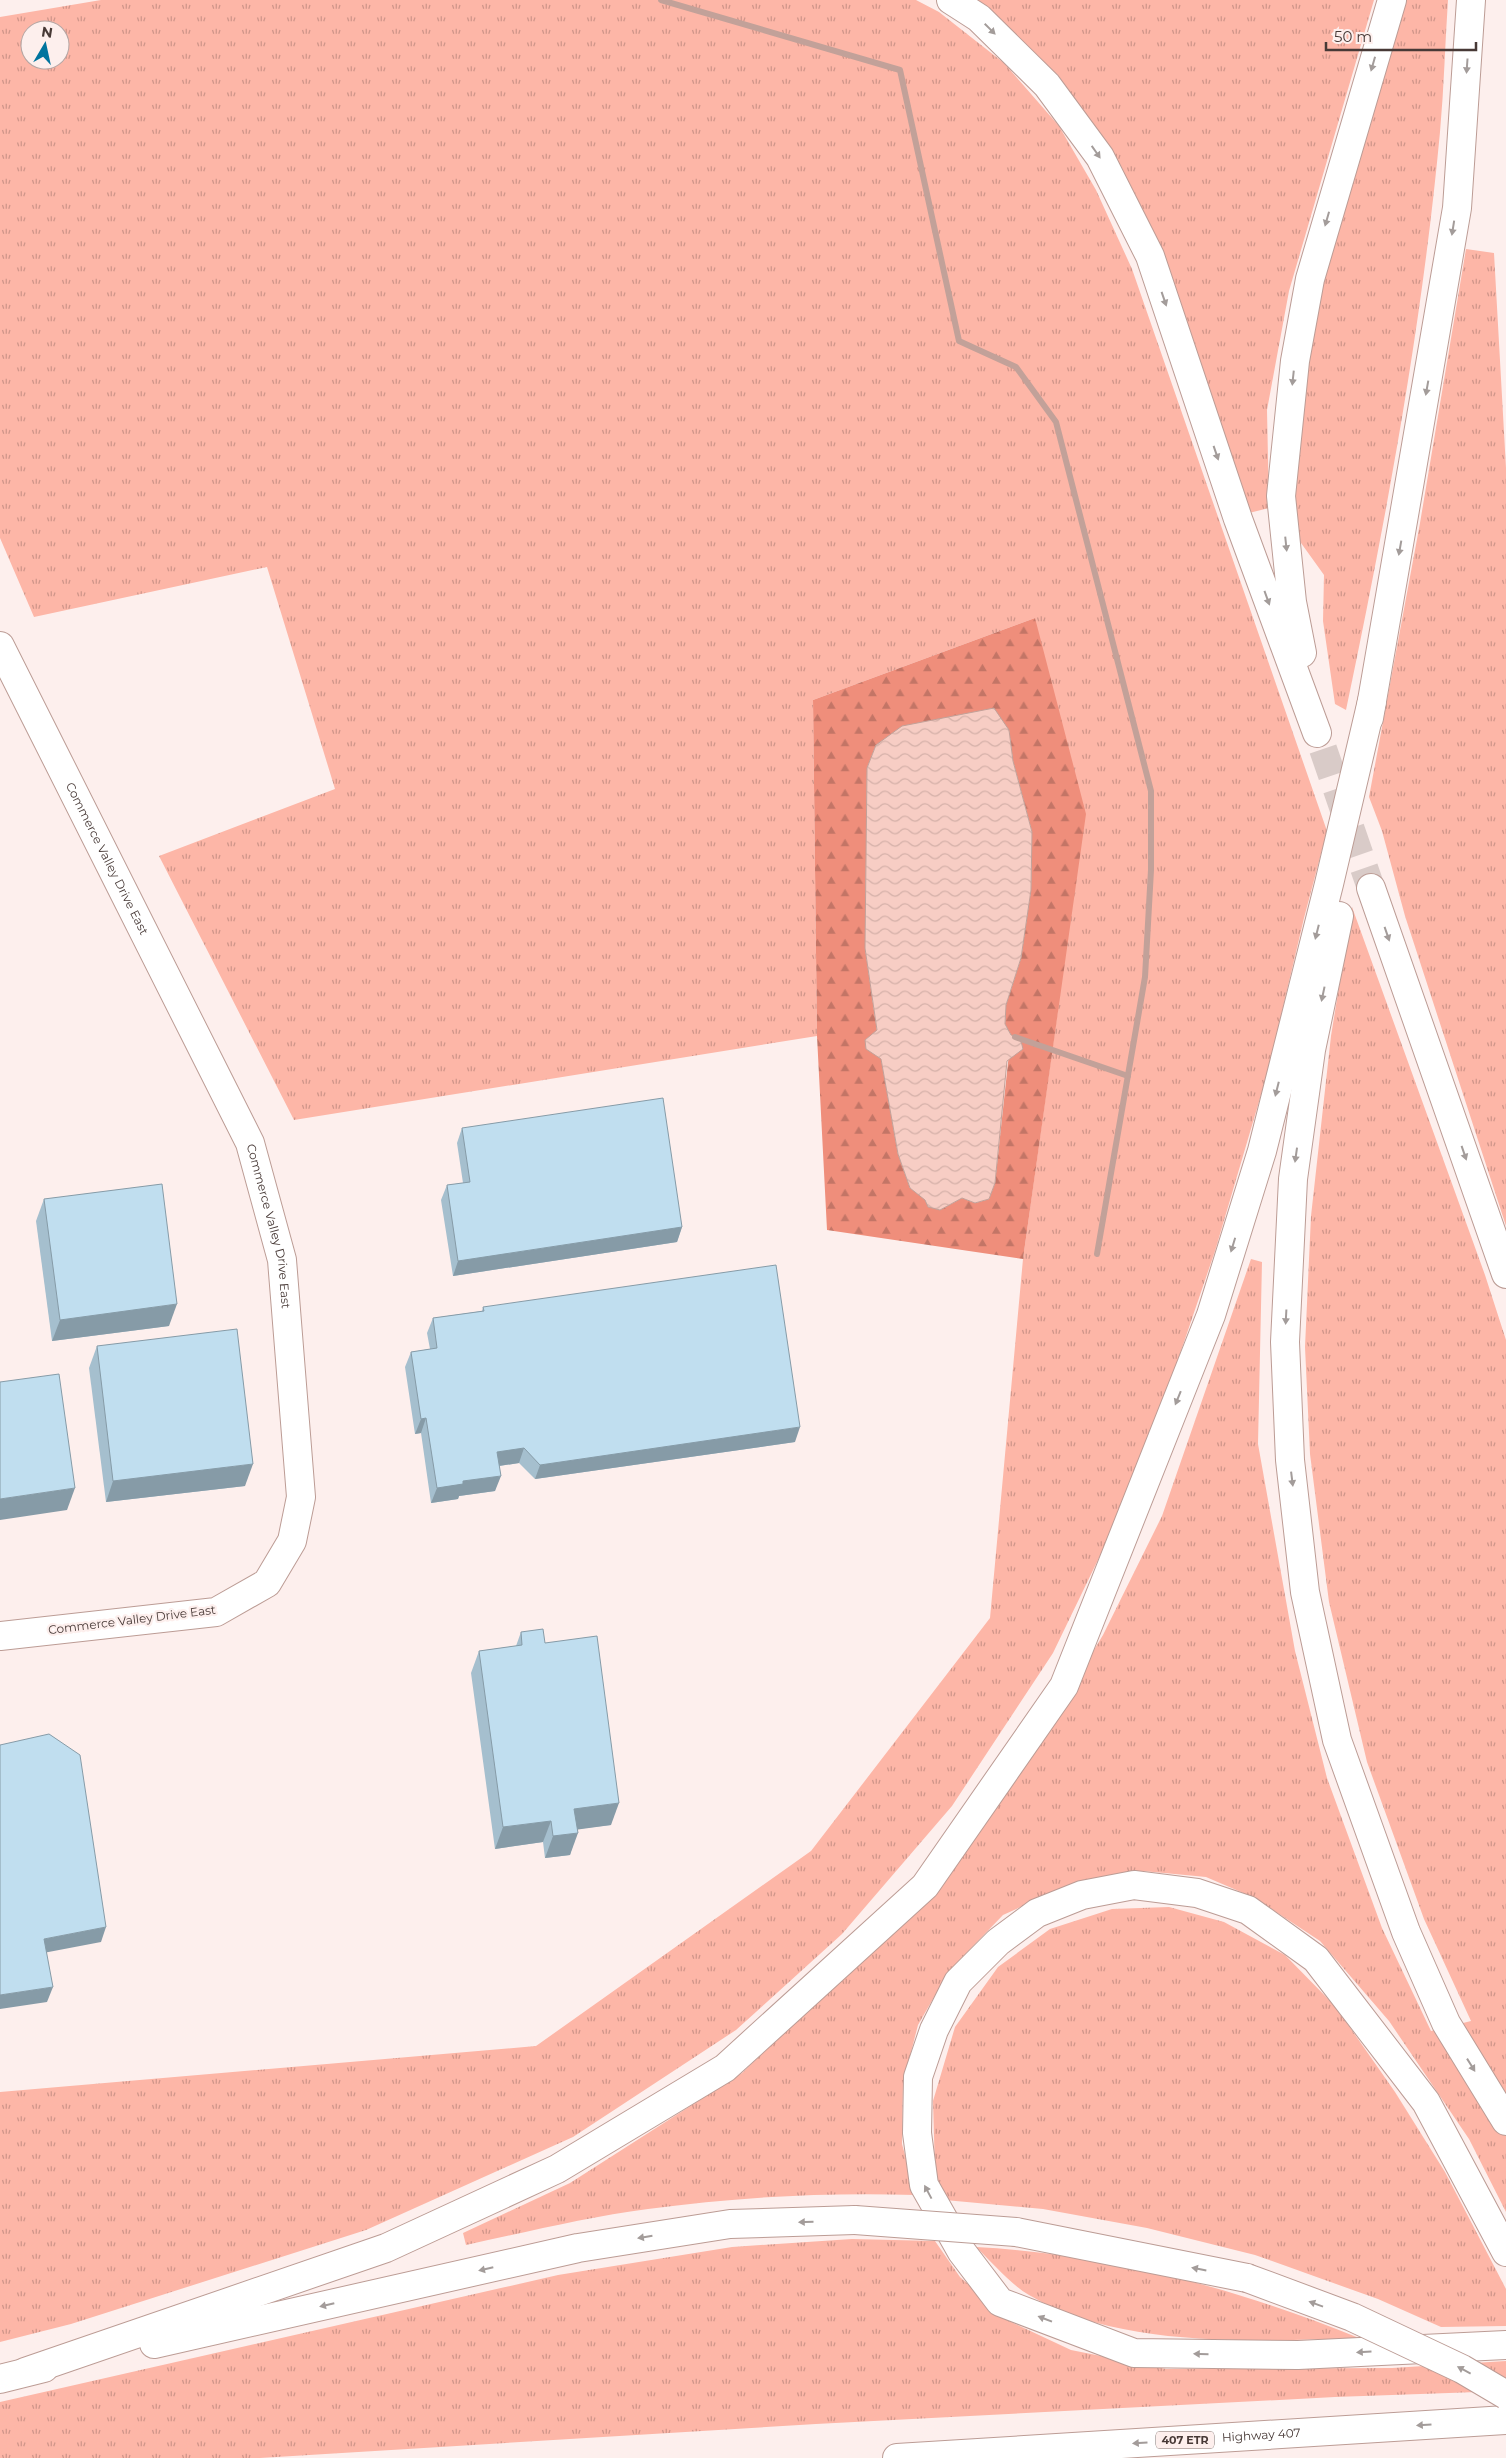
<svg xmlns="http://www.w3.org/2000/svg" width="1506" height="2458" viewBox="0 0 1506 2458" font-family="Montserrat,sans-serif">
	<style>
		.grass { fill: url(#grass-tufts); fill-rule: evenodd }
		.forest { fill: url(#forest-firs); fill-rule: evenodd }
		.water { fill: url(#water-waves); stroke: #c2a199 }
		.lines { fill: none; stroke-linecap: round; stroke-linejoin: round }
		.stream { stroke: #c2a199; stroke-width: 6 }
		.highway-tunnel { stroke: #d9cbc8; stroke-width: 28; stroke-dasharray: 28 14; stroke-linecap: butt }
		.secondary-casing { stroke: #bc9c95; stroke-width: 30 }
		.highway-casing { stroke: #bc9c95; stroke-width: 30 }
		.secondary { stroke: #fff; stroke-width: 28 }
		.highway { stroke: #fff; stroke-width: 28 }
		.highway-bridge-casing { stroke: #bc9c95; stroke-width: 30; stroke-linecap: butt }
		.highway-bridge { stroke: #fff; stroke-width: 28 }
		.wall { fill: #a5bfce }
		.shaded-wall { fill: #869ba7 }
		.building { fill: #c0deef; stroke: #869ba7 }
		.oneway { fill: #a39c9a }
		.labels { text-anchor: middle; stroke-width: 4.5; stroke-linejoin: round; paint-order: stroke }
		.shield { fill: #fdefed; stroke: #7e706d; stroke-width: 1 }
		.shield-label { font-size: 11px; font-weight: bold; fill: #473936 }
		.street-label { font-size: 12px; fill: #473936; stroke: #fdefed }
	</style>
	<defs>
		<pattern id="grass-tufts" width="24" height="20" patternUnits="userSpaceOnUse" patternTransform="scale(1.25)"><rect width="24" height="20" fill="#fdb6a7"/><path d="M3 7l-1-3M5 7V3M7 7l1-3M15 17l-1-3M17 17v-4M19 17l1-3" fill="none" stroke="#cf9589"/></pattern>
		<pattern id="forest-firs" width="22" height="20" patternUnits="userSpaceOnUse" patternTransform="scale(1.25)"><rect width="22" height="20" fill="#ef8e7b"/><path d="M5 1l3.5 6h-7zM16 11l3.5 6h-7z" fill="#c37566"/></pattern>
		<pattern id="water-waves" width="16" height="10" patternUnits="userSpaceOnUse" patternTransform="scale(1.25)"><rect width="16" height="10" fill="#f7cdc4"/><path d="M0 5q4-4 8 0t8 0" fill="none" stroke="#d5b1a9"/></pattern>
	</defs>
	<rect width="100%" height="100%" fill="#fdefed"/>
	<g class="grass">
		<path d="M101,0H916L939,12L1004,63L1059,126L1096,190L1132,269L1327,831L1304,918L1268,1071L1215,1251L1138,1477L1053,1653L952,1806L842,1934L736,2030L573,2137L366,2230L71,2324L0,2342V2092L536,2046L811,1851L990,1618L1023,1259L1058,1009L1035,618L813,700L817,1036L294,1120L159,856L335,789L267,567L34,617L0,538V17ZM30,30H60V60H30Z"/>
		<polygon points="973,0 1374,0 1289,291 1267,410 1269,508 1249,513 1170,287 1122,168 1058,75"/>
		<path d="M1401,0H1448C1445,44 1444,88 1440,132C1422,326 1386,519 1346,710L1335,704L1323,621L1324,575L1296,536L1294,434L1315,301Z"/>
		<polygon points="1466,249 1494,253 1506,468 1506,1226 1405,916 1382,831 1369,797 1420,523"/>
		<path d="M1352,907L1485,1275L1506,1340V2212L1469,2139L1389,2021L1320,1941L1255,1898L1206,1877L1143,1871L1073,1883L1003,1915L949,1971L918,2025L903,2083L902,2144L916,2195C827,2192 737,2197 648,2209C587,2217 527,2232 466,2245L463,2233L570,2183L742,2073L914,1907L1005,1796L1103,1635L1162,1516L1251,1259L1262,1262L1258,1444L1295,1651L1327,1778L1382,1928L1431,2031L1471,2021L1424,1919L1367,1762L1329,1602L1310,1454L1305,1347L1311,1216L1331,1036Z"/>
		<polygon points="1169,1907 1224,1922 1285,1955 1335,2006 1395,2092 1445,2172 1506,2289 1506,2326 1441,2327 1378,2299 1255,2255 1147,2228 1043,2209 945,2200 935,2171 933,2101 955,2027 998,1967 1050,1929 1112,1909"/>
		<polygon points="852,2239 935,2241 960,2277 1011,2322 1071,2350 1166,2369 1392,2368 1506,2361 1506,2391 1335,2397 816,2424 260,2458 0,2458 0,2402 558,2275 732,2247"/>
		<path d="M976,2247C1107,2254 1237,2288 1359,2338C1256,2341 1120,2349 1029,2295C1011,2285 991,2261 976,2247Z"/>
	</g>
	<path class="forest" d="M1035,618L1086,814L1023,1259L827,1230L817,1036L813,700ZM1009,730L1013,761L1032,832L1031,890L1021,958L1006,1005L1005,1024L1011,1035L995,1183L989,1199L975,1203L962,1198L940,1210L910,1188L898,1154L881,1058L865,1040L877,1031L865,948L867,768L876,745Z"/>
	<polygon class="water" points="994,708 1009,730 1013,761 1032,832 1031,890 1021,958 1006,1005 1005,1024 1011,1035 1020,1037 1023,1049 1007,1061 995,1183 989,1199 975,1203 962,1198 940,1210 928,1207 925,1200 910,1188 898,1154 881,1059 866,1049 865,1040 877,1030 865,948 867,768 876,745 902,726"/>
	<g class="lines">
		<g class="stream">
			<polyline points="661,0 900,70 959,341 1016,367 1056,422 1151,791 1151,870 1145,977 1097,1254"/>
			<polyline points="1015,1037 1128,1076"/>
		</g>
		<polyline class="highway-tunnel" points="1323,749 1371,888"/>
		<defs>
			<g id="secondary">
				<path id="s1" d="M0,646L250,1143L282,1260L301,1497L292,1541L267,1583L216,1612L0,1636"/>
			</g>
			<g id="highway">
				<polyline points="951,0 979,18 1047,85 1100,157 1150,256 1238,519 1317,733"/>
				<polyline points="1302,653 1292,602 1281,496 1295,361 1310,279 1392,0"/>
				<polyline points="1369,718 1457,208 1471,0"/>
				<polyline points="1371,888 1506,1274"/>
				<polyline points="1339,916 1311,1050 1293,1179 1285,1342 1290,1460 1305,1592 1337,1740 1406,1932 1446,2023 1506,2121"/>
				<polyline points="1016,2232 1247,2278"/>
				<polyline points="1506,2252 1426,2102 1316,1959 1248,1910 1197,1893 1134,1885 1082,1895 1037,1913 998,1942 958,1982 934,2030 918,2077 917,2133 924,2185 962,2252 1000,2302 1134,2353 1298,2355 1506,2345"/>
				<polyline points="154,2344 578,2248 730,2224 855,2220"/>
				<polyline points="25,2372 386,2248 557,2169 725,2068 925,1886 1064,1686 1211,1315 1262,1151 1329,884 1372,701"/>
				<polyline points="0,2379 44,2368"/>
				<path id="s2" d="M897,2458L1506,2420"/>
			</g>
		</defs>
		<use href="#secondary" class="secondary-casing"/>
		<use href="#highway" class="highway-casing"/>
		<use href="#secondary" class="secondary"/>
		<use href="#highway" class="highway"/>
		<defs>
			<g id="highway-bridge">
				<polyline points="855,2220 1016,2232"/>
				<polyline points="1247,2278 1352,2317 1462,2369 1506,2395"/>
			</g>
		</defs>
		<use href="#highway-bridge" class="highway-bridge-casing"/>
		<use href="#highway-bridge" class="highway-bridge"/>
	</g>
	<g class="wall">
		<polygon points="462,1128 682,1227 677,1242 453,1276 441,1200 447,1185 463,1183 457,1143"/>
		<polygon points="44,1199 169,1326 52,1341 36,1221"/>
		<polygon points="483,1307 795,1442 535,1479 519,1463 499,1466 495,1491 459,1496 458,1499 431,1503 421,1433 415,1434 405,1367 411,1352 430,1349 427,1333 433,1318 482,1311"/>
		<polygon points="97,1346 245,1486 106,1502 89,1368"/>
		<polygon points="521,1632 545,1643 611,1825 577,1829 570,1855 545,1858 543,1842 495,1849 471,1673 479,1651 516,1646"/>
	</g>
	<g class="shaded-wall">
		<polygon points="682,1227 677,1242 453,1276 458,1261"/>
		<polygon points="177,1304 169,1326 52,1341 60,1320"/>
		<polygon points="426,1418 421,1433 415,1434 421,1419"/>
		<polygon points="800,1427 795,1442 535,1479 540,1465"/>
		<polygon points="524,1448 519,1463 492,1467 497,1452"/>
		<polygon points="253,1464 245,1486 106,1502 113,1481"/>
		<polygon points="501,1476 495,1491 459,1496 458,1499 431,1503 437,1488 463,1481"/>
		<polygon points="75,1488 67,1510 0,1520 0,1499"/>
		<polygon points="619,1803 611,1825 567,1831 574,1809"/>
		<polygon points="551,1821 543,1842 495,1849 503,1827"/>
		<polygon points="578,1833 570,1855 545,1858 553,1836"/>
		<polygon points="106,1927 101,1942 38,1954 44,1939"/>
		<polygon points="53,1987 47,2002 0,2009 0,1995"/>
	</g>
	<g class="building">
		<polygon points="663,1098 682,1227 458,1261 447,1185 470,1182 462,1128"/>
		<polygon points="162,1184 177,1304 60,1320 44,1199"/>
		<polygon points="776,1265 800,1427 540,1465 524,1448 497,1452 501,1476 463,1481 463,1484 437,1488 426,1418 421,1419 411,1352 437,1348 433,1318 484,1311 483,1307"/>
		<polygon points="237,1329 253,1464 113,1481 97,1346"/>
		<polygon points="59,1374 75,1488 0,1499 0,1382"/>
		<polygon points="543,1629 545,1643 597,1636 619,1803 574,1809 578,1833 553,1836 551,1821 503,1827 479,1651 522,1645 521,1632"/>
		<polygon points="49,1734 80,1755 106,1927 44,1939 53,1987 0,1995 0,1745"/>
	</g>
	<defs><path id="oneway-solid" d="M-6-.8H1V-3.2L6.5 0L1 3.2V.8H-6Z" transform="scale(1.25)"/></defs>
	<g class="oneway">
		<use href="#oneway-solid" transform="translate(990 29) rotate(45)"/>
		<use href="#oneway-solid" transform="translate(1373 64) rotate(106)"/>
		<use href="#oneway-solid" transform="translate(1467 66) rotate(94)"/>
		<use href="#oneway-solid" transform="translate(1096 152) rotate(55)"/>
		<use href="#oneway-solid" transform="translate(1327 219) rotate(106)"/>
		<use href="#oneway-solid" transform="translate(1453 228) rotate(99)"/>
		<use href="#oneway-solid" transform="translate(1164 299) rotate(71)"/>
		<use href="#oneway-solid" transform="translate(1293 378) rotate(96)"/>
		<use href="#oneway-solid" transform="translate(1427 388) rotate(100)"/>
		<use href="#oneway-solid" transform="translate(1216 453) rotate(71)"/>
		<use href="#oneway-solid" transform="translate(1286 544) rotate(84)"/>
		<use href="#oneway-solid" transform="translate(1400 548) rotate(100)"/>
		<use href="#oneway-solid" transform="translate(1267 598) rotate(70)"/>
		<use href="#oneway-solid" transform="translate(1317 932) rotate(104)"/>
		<use href="#oneway-solid" transform="translate(1387 934) rotate(71)"/>
		<use href="#oneway-solid" transform="translate(1323 994) rotate(102)"/>
		<use href="#oneway-solid" transform="translate(1277 1089) rotate(104)"/>
		<use href="#oneway-solid" transform="translate(1464 1153) rotate(71)"/>
		<use href="#oneway-solid" transform="translate(1296 1155) rotate(98)"/>
		<use href="#oneway-solid" transform="translate(1233 1245) rotate(107)"/>
		<use href="#oneway-solid" transform="translate(1286 1317) rotate(93)"/>
		<use href="#oneway-solid" transform="translate(1178 1398) rotate(112)"/>
		<use href="#oneway-solid" transform="translate(1292 1479) rotate(83)"/>
		<use href="#oneway-solid" transform="translate(1471 2065) rotate(58)"/>
		<use href="#oneway-solid" transform="translate(928 2192) rotate(-118)"/>
		<use href="#oneway-solid" transform="translate(806 2222) rotate(179)"/>
		<use href="#oneway-solid" transform="translate(645 2237) rotate(171)"/>
		<use href="#oneway-solid" transform="translate(486 2269) rotate(167)"/>
		<use href="#oneway-solid" transform="translate(1199 2269) rotate(-169)"/>
		<use href="#oneway-solid" transform="translate(1316 2304) rotate(-160)"/>
		<use href="#oneway-solid" transform="translate(327 2305) rotate(167)"/>
		<use href="#oneway-solid" transform="translate(1045 2319) rotate(-159)"/>
		<use href="#oneway-solid" transform="translate(1364 2352) rotate(177)"/>
		<use href="#oneway-solid" transform="translate(1201 2354) rotate(-179)"/>
		<use href="#oneway-solid" transform="translate(1464 2370) rotate(-152)"/>
		<use href="#oneway-solid" transform="translate(1424 2425) rotate(176)"/>
		<use href="#oneway-solid" transform="translate(1140 2443) rotate(176)"/>
	</g>
	<g class="labels">
		<rect class="shield" x="1156" y="2431.5" width="58" height="17" rx="4"/>
		<g class="shield-label">
			<text x="1185" y="2444">407 ETR</text>
		</g>
		<g class="street-label">
			<text dy="4" stroke="none"><textPath href="#s1" startOffset="238">Commerce Valley Drive East</textPath></text>
			<text dy="4" stroke="none"><textPath href="#s1" startOffset="642">Commerce Valley Drive East</textPath></text>
			<text transform="translate(132 1620) rotate(-7)" y="4">Commerce Valley Drive East</text>
			<text dy="4" stroke="none"><textPath href="#s2" startOffset="365">Highway 407</textPath></text>
		</g>
	</g>
	<g transform="translate(45 45) rotate(9)"><circle r="24" fill="#fdefed" stroke="#b4a6a4"/>
	<path d="M0-4L9 19L0 12L-9 19Z" fill="#00749e"/>
	<text y="-8" font-size="14" font-weight="bold" text-anchor="middle" fill="#473936">N</text>
	</g>
	<path d="M1326 42v8h150v-8" fill="none" stroke="#473936" stroke-width="2.5"/>
	<text x="1334" y="42" font-size="15" fill="#473936" stroke="#fdefed" stroke-width="4" paint-order="stroke">50 m</text>
</svg>
